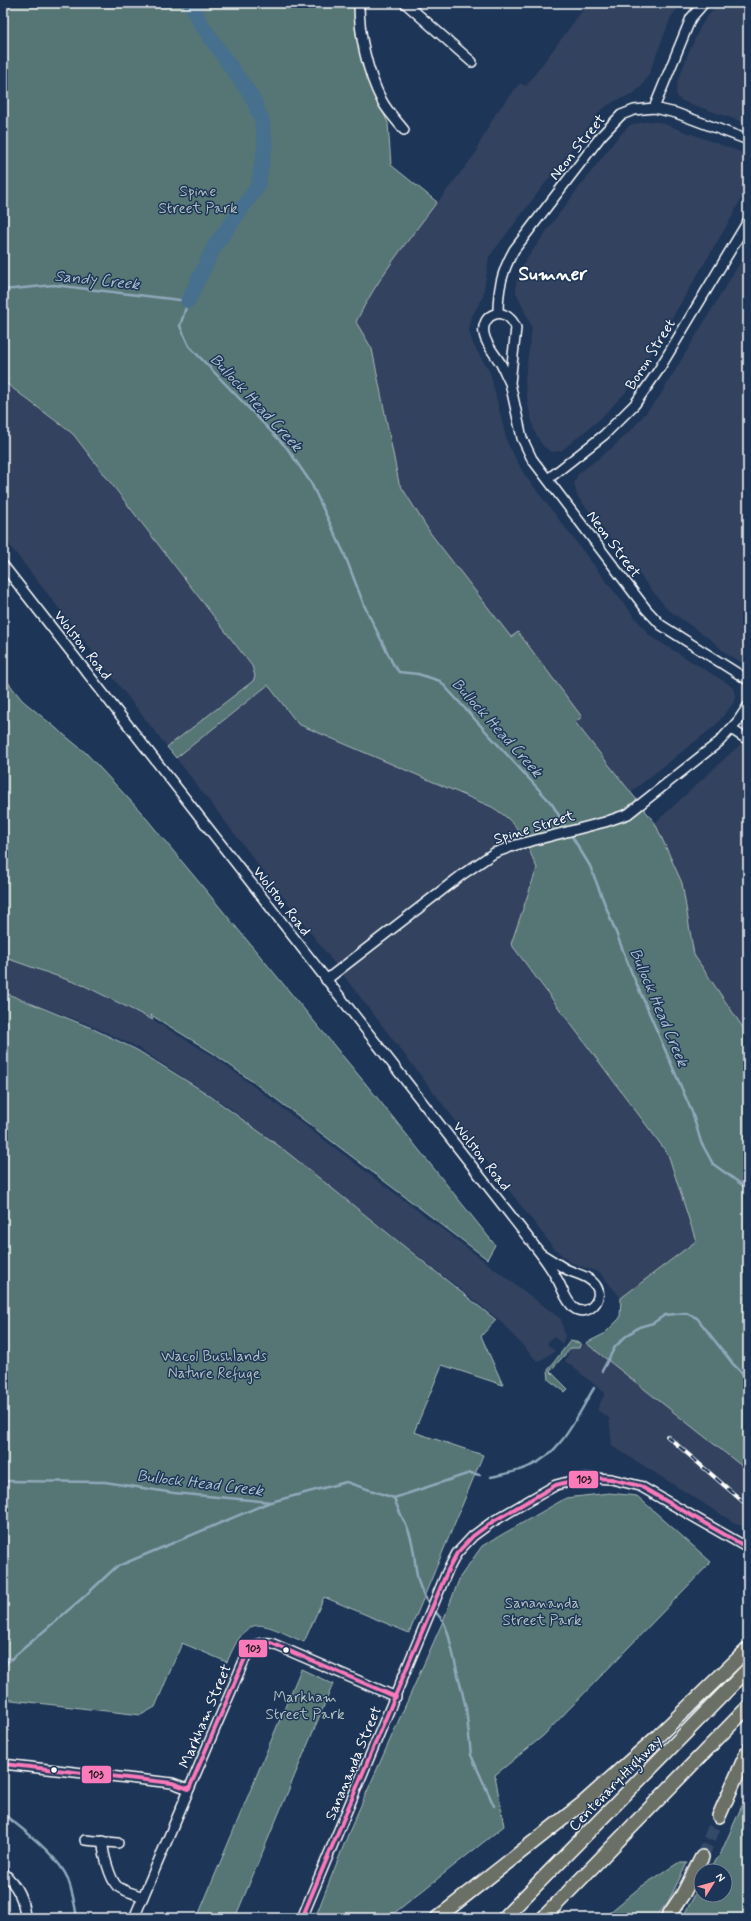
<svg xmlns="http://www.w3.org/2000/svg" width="751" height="1921" viewBox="0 0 751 1921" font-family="Mynerve,sans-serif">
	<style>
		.built { fill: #32425f }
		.green { fill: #567574; stroke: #aababa }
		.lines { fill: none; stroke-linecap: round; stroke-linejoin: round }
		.stream { stroke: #90a9bb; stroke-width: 2.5 }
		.river { stroke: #46708e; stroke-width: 15 }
		.highway-tunnel { stroke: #344968; stroke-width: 13; stroke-dasharray: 13 6; stroke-linecap: butt }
		.minor-casing { stroke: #fff; stroke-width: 12 }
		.highway-casing { stroke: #fff; stroke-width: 16 }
		.minor { stroke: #1d3557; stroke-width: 9 }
		.highway { stroke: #6b7065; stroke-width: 13 }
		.rail-casing { stroke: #fff; stroke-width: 4 }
		.rail { stroke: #1d3557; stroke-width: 2.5; stroke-dasharray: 8; stroke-linecap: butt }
		.bus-1-casing { stroke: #1d3557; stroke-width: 7 }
		.bus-1 { stroke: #fa7aba; stroke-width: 4 }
		.bus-dot { fill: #fff; stroke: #1d3557; stroke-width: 1.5 }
		.labels { text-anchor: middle; stroke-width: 3; stroke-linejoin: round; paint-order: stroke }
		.street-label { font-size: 15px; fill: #fff; stroke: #1d3557 }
		.park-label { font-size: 15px; fill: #b3c1c0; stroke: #1d3557 }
		.water-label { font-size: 16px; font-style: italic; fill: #acbfcc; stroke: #1d3557 }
		.district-label { font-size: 19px; font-weight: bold; fill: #fff; stroke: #1d3557 }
		.line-badge { stroke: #1d3557; stroke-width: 1.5 }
		.pale-badge-label { font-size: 11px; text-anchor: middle; font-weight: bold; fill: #111 }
	</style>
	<rect width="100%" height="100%" fill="#1d3557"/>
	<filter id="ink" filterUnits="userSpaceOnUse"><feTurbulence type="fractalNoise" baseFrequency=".025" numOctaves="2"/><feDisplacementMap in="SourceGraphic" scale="8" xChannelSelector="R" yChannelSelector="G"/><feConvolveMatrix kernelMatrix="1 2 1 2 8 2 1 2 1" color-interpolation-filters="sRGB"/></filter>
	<g filter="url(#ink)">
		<g class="built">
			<polygon points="588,3 682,3 671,17 649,74 642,86 633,94 615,101 601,110 489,257 483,297 472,316 469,331 473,344 490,372 507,442 524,474 613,590 650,636 727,683 732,687 735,692 736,698 732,705 716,725 631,792 575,722 431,534 399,483 372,349 356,322 368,297 386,269 478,150 477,148 496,113 520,83 526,86"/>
			<polygon points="719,3 748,3 748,124 682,101 677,97 676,91 678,80 688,54 700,28 705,19"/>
			<polygon points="648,121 659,122 746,154 748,185 732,217 647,360 626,392 599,420 561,451 552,452 544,447 539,440 534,430 528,405 525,382 526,370 532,328 516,292 516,284 519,272 526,260 555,219 617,138 630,125"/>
			<polygon points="748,249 748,663 747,663 741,662 728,655 711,640 667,609 577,496 574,483 578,474 612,448 633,428 659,397"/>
			<polygon points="3,381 73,434 252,666 255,676 253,681 167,747 3,537"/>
			<polygon points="268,685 298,724 492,807 504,814 519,828 537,868 511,944 668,1154 696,1241 621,1298 600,1273 569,1262 552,1246 176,758"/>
			<polygon points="748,737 748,1035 694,955 682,883 655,823"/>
			<polygon points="3,957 85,986 153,1020 216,1058 561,1319 565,1337 562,1344 553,1336 547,1344 555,1351 538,1362 498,1319 227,1106 137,1047 90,1025 3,992"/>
			<polygon points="586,1343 748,1471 748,1529 733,1522 612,1446 609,1418 597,1410 605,1393 565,1361 571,1348 579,1348"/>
		</g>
		<g class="green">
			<path d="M3,3H355L378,101L388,123L391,165L437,202C408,241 377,278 356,322L372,349L399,483L431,534L511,637L518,632L582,717L575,722L655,823L682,883L694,955L748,1035V1471L586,1343L604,1334L620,1318L621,1298L696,1241L668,1154L511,944L537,868C524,839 521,825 492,807L298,724L268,685L176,758L167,747L253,681L255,676L252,666L73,434L3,381Z"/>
			<polygon points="3,676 22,700 86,753 141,812 375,1095 495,1245 487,1259 268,1093 213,1053 151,1015 153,1020 85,986 3,957"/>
			<path d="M3,992L89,1027L137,1050L206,1093L283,1149L496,1320L481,1336L503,1385L442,1365L414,1432L483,1455L409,1633L324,1597L304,1642C260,1623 249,1610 227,1662L182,1643L155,1707L141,1715L3,1699Z"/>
			<polygon points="570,1341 581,1343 579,1348 571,1348 550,1371 568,1389 565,1392 549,1380 548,1370"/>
			<polygon points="609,1493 637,1496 711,1562 543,1736 495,1775 504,1826 388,1918 315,1918 349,1832 443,1621 460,1577 482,1546 566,1498"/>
			<polygon points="301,1669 333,1684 235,1918 197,1918"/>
			<polygon points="748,1792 748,1918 682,1918 701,1884 701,1895 725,1895 725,1871 708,1871 720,1855"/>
			<polygon points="678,1863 687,1863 668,1902 655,1918 603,1918 639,1888"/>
		</g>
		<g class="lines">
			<g class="stream">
				<polyline points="3,290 54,285 188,301 180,326 189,346 287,448 311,483 344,553 364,605 393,664 399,672 418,674 440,681 552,804 567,829"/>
				<polyline points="570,833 590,866 631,971 692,1112 701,1142 713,1164 748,1189"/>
				<polyline points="602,1371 615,1347 625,1337 639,1327 653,1323 665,1315 686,1313 697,1318 733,1364 748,1379"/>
				<path d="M491,1477C504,1474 518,1472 530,1466C562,1453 577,1416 594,1388"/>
				<polyline points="3,1481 105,1482 174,1493 271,1502 346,1482 394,1498 470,1473 480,1475"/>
				<path d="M394,1498C398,1510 404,1520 409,1532C419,1559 410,1579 431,1606"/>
				<polyline points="434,1610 443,1621 448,1633 466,1708 471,1755 494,1806"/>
				<polyline points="3,1666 86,1595 116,1567 270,1502"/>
				<path d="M3,1814C22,1828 59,1857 68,1879C72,1891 75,1905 77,1918"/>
			</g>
			<polyline class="river" points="188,301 214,247 258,186 265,145 262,120 252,97 201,24 191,3"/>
			<polyline class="highway-tunnel" points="702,1857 719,1816"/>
			<defs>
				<g id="minor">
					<path d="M359,3C359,35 367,72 382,101C388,112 397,121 404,130"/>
					<polyline points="405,3 472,62"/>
					<polyline points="654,108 691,18 704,3"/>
					<path d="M498,313C498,289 502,271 514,250L601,136L621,115L634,110L654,108L676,113L748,140"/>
					<path d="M510,383C507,377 504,370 501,364C495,354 486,345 484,334C480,314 506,303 516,328L510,383L522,438L532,459L646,609L661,625L748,680"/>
					<polyline points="548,479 604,435 635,404 658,371 748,221"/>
					<path d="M3,565L540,1253C546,1261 552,1270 557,1279C563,1289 565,1300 574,1308C587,1318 605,1299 596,1286C589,1275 574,1274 564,1268C556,1263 548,1258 540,1253"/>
					<polyline points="731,729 748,740"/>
					<polyline points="326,980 463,874 494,853 516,845 605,822 628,814 719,742 738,721 748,706"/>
					<polyline points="3,1764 172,1783 189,1789"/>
					<polyline points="85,1840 118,1843"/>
					<path d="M103,1841C102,1851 110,1879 117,1886C123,1891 136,1894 143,1897"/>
					<path d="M3,1872C17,1886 24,1899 25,1918"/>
					<path d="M134,1918L246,1656C253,1646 258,1642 271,1643L396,1697"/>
					<polyline points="302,1918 447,1572 457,1553 473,1536 492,1522 556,1485 575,1480 594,1478 611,1479 640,1486 748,1548"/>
				</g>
				<g id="highway">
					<polyline points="719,1816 748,1750"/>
					<polyline points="437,1918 583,1803 658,1736 748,1649"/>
					<polyline points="504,1918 748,1669"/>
					<polyline points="543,1918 748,1707"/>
					<polyline points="667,1918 683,1894 702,1857"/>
				</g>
			</defs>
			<use href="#minor" class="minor-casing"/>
			<use href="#highway" class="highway-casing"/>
			<use href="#minor" class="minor"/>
			<use href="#highway" class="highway"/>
			<defs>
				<polyline id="rail" points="667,1436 748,1506"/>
			</defs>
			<use href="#rail" class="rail-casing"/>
			<use href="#rail" class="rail"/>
			<defs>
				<g id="bus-1">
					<polyline points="3,1764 172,1783 189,1789"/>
					<path d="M189,1789L246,1656C253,1647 259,1643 271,1643L396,1697"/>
					<polyline points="302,1918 447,1572 457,1553 473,1536 492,1522 556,1485 575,1480 594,1478 611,1479 640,1486 748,1548"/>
				</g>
			</defs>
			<use href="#bus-1" class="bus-1-casing"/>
			<use href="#bus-1" class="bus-1"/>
		</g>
	</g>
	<g class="bus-dot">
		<circle cx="286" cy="1650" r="3.5"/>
		<circle cx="54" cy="1770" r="3.5"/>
	</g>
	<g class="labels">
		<g class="street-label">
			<text transform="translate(577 147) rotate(-51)" y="5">Neon Street</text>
			<text transform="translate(650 354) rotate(-58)" y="5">Boron Street</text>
			<text transform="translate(614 544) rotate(53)" y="5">Neon Street</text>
			<text transform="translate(83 645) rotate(52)" y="5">Wolston Road</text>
			<text transform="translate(534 827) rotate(-17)" y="5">Spine Street</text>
			<text transform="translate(282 901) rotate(52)" y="5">Wolston Road</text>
			<text transform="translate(482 1156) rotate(52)" y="5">Wolston Road</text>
			<text transform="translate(205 1716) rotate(-67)" y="5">Markham Street</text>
			<text transform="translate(353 1763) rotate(-67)" y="5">Sanananda Street</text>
			<text transform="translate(615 1783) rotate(-46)" y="5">Centenary Highway</text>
		</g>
		<g class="park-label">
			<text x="198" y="196">Spine<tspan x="198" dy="17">Street Park</tspan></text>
			<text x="214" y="1361">Wacol Bushlands<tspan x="214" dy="17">Nature Refuge</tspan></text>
			<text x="542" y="1608">Sanananda<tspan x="542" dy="17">Street Park</tspan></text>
			<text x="305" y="1702">Markham<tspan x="305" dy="17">Street Park</tspan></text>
		</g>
		<g class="water-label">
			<text transform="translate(97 279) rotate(6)" y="6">Sandy Creek</text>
			<text transform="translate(257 402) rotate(47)" y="6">Bullock Head Creek</text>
			<text transform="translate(498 727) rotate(48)" y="6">Bullock Head Creek</text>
			<text transform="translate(660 1007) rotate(67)" y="6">Bullock Head Creek</text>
			<text transform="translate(200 1482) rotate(7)" y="6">Bullock Head Creek</text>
		</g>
		<g class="district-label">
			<text x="553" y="280">Sumner</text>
		</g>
	</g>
	<g class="line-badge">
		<rect x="568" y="1470" width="31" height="19" rx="4" fill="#fa7aba"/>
		<rect x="238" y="1639" width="30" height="19" rx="4" fill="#fa7aba"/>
		<rect x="81" y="1765" width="31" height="19" rx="4" fill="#fa7aba"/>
	</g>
	<g class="pale-badge-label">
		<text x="584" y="1483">103</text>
		<text x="253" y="1652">103</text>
		<text x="96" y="1778">103</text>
	</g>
	<rect width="751" height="1921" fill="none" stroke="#1d3557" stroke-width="16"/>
	<rect x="8" y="8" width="735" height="1905" fill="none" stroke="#fff" stroke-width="1.5" filter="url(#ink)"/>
	<g transform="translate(713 1883) rotate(53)"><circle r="19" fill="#1d3557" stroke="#77869a"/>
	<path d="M0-3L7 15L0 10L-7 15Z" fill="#ff9aa2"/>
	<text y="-6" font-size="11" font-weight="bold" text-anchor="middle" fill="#ffffff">N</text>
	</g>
</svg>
